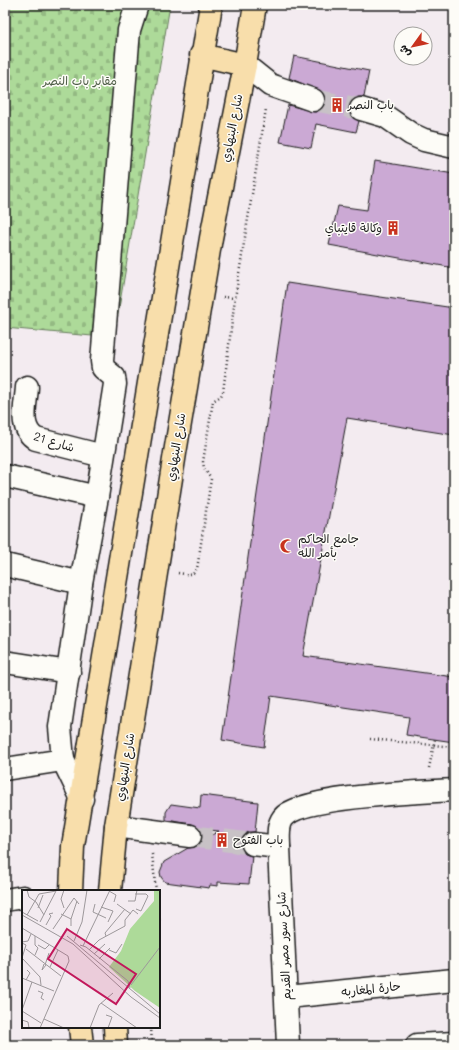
<svg xmlns="http://www.w3.org/2000/svg" width="459" height="1050" viewBox="0 0 459 1050" font-family="Mali,'Playpen Sans Arabic',sans-serif">
	<style>
		.cemetery { fill: url(#cemetery-stones); stroke: #647b5a }
		.building { fill: #cba9d4; stroke: #1c1c1c }
		.lines { fill: none; stroke-linecap: round; stroke-linejoin: round }
		.minor-tunnel { stroke: #c8c2c6; stroke-width: 22; stroke-dasharray: 22 11; stroke-linecap: butt }
		.minor-casing { stroke: #1c1c1c; stroke-width: 25 }
		.major-casing { stroke: #1c1c1c; stroke-width: 25 }
		.path { stroke: #1c1c1c; stroke-width: 2.5; stroke-dasharray: 1 3; stroke-linecap: butt }
		.minor { stroke: #fdfcf7; stroke-width: 22 }
		.major { stroke: #f8deab; stroke-width: 22 }
		.labels { text-anchor: middle; stroke-width: 3; stroke-linejoin: round; paint-order: stroke }
		.park-label { font-size: 12px; fill: #4f5e48; stroke: #fdfcf7 }
		.poi-label { font-size: 12px; fill: #1c1c1c; stroke: #fdfcf7; text-anchor: start }
		.street-label { font-size: 12px; fill: #1c1c1c; stroke: #fdfcf7 }
		.inset-road { fill: none; stroke: #9d989b; stroke-width: 1 }
		.view { fill: #c2185b; fill-opacity: 0.15; stroke: #c2185b; stroke-width: 2 }
		.inset-edge { fill: none; stroke: #1c1c1c; stroke-width: 2 }
	</style>
	<defs>
		<pattern id="cemetery-stones" width="16" height="16" patternUnits="userSpaceOnUse"><rect width="16" height="16" fill="#adda99"/><path d="M2 7V4a2 2 0 0 1 4 0v3zM10 15v-3a2 2 0 0 1 4 0v3z" fill="#94ba83"/></pattern>
	</defs>
	<rect width="100%" height="100%" fill="#f3ebf0"/>
	<filter id="ink" filterUnits="userSpaceOnUse"><feTurbulence type="fractalNoise" baseFrequency=".025" numOctaves="2"/><feDisplacementMap in="SourceGraphic" scale="8" xChannelSelector="R" yChannelSelector="G"/><feConvolveMatrix kernelMatrix="1 2 1 2 8 2 1 2 1" color-interpolation-filters="sRGB"/></filter>
	<g filter="url(#ink)">
		<polygon class="cemetery" points="5,5 170,5 114,338 5,328"/>
		<g class="building">
			<polygon points="294,56 369,71 364,97 358,97 353,100 349,106 349,112 352,117 359,121 356,132 316,124 311,148 280,142 288,105 315,112 321,110 325,104 325,97 322,92 289,78"/>
			<polygon points="375,161 454,174 454,268 329,245 338,206 367,210"/>
			<polygon points="287,283 454,308 454,435 347,418 303,656 454,677 454,742 406,735 409,717 271,696 264,747 222,740"/>
			<polygon points="201,795 258,802 255,832 248,832 243,836 241,843 241,849 245,854 252,856 249,884 218,882 218,886 210,885 209,888 165,882 161,877 160,872 164,862 188,848 195,847 201,841 219,831 200,829 192,824 166,820 166,812 171,804 200,808"/>
		</g>
		<g class="lines">
			<g class="minor-tunnel">
				<polyline points="313,100 361,109"/>
				<polyline points="190,836 253,844"/>
			</g>
			<defs>
				<g id="minor">
					<polyline points="245,65 270,85 313,100"/>
					<polyline points="361,109 385,116 411,134 424,140 454,147"/>
					<path d="M27,387C26,405 18,428 36,439L103,456"/>
					<polyline points="5,476 97,497"/>
					<polyline points="5,565 81,583"/>
					<polyline points="5,662 69,672"/>
					<polyline points="5,769 63,760"/>
					<polyline points="82,799 63,760 60,727 81,583 97,497 115,384 114,377 103,368 102,361 129,30 137,5"/>
					<polyline points="116,826 190,836"/>
					<polyline points="253,844 279,847"/>
					<polyline points="5,900 23,897"/>
					<polyline points="287,997 454,980"/>
					<path d="M288,1045L279,847C279,837 277,826 283,818C299,796 423,792 454,790"/>
					<polyline points="417,1045 454,1043"/>
				</g>
				<g id="major">
					<polyline points="201,55 245,65"/>
					<polyline points="71,891 73,846 211,5"/>
					<polyline points="110,891 116,826 175,453 211,238 245,65 255,5"/>
					<polyline points="80,1027 82,1045"/>
					<polyline points="115,1027 116,1045"/>
				</g>
			</defs>
			<use href="#minor" class="minor-casing"/>
			<use href="#major" class="major-casing"/>
			<g class="path">
				<polyline points="223,297 235,298"/>
				<polyline points="178,573 192,575 197,569 211,479 204,468 203,462 213,401 221,396 223,392 235,298 266,109"/>
				<polyline points="370,739 454,747"/>
				<polyline points="429,768 435,739"/>
				<polyline points="152,854 156,891"/>
				<polyline points="159,919 159,931"/>
				<polyline points="151,1027 152,1045"/>
			</g>
			<use href="#minor" class="minor"/>
			<use href="#major" class="major"/>
		</g>
	</g>
	<defs>
		<symbol id="building-bare" viewBox="-9 -9 18 18"><path d="M-4-6H4V6H1V3H-1V6H-4ZM-2.5-4.3h1.7v1.8h-1.7ZM.8-4.3h1.7v1.8H.8ZM-2.5-1h1.7V.8h-1.7ZM.8-1h1.7V.8H.8Z" fill="#c8321e" stroke="#fdfcf7" stroke-width="2.5" paint-order="stroke"/></symbol>
		<symbol id="mosque-bare" viewBox="-9 -9 18 18"><path d="M3.5-4.9A6 6 0 1 0 3.5 4.9A5 5 0 1 1 3.5-4.9Z" fill="#c8321e" stroke="#fdfcf7" stroke-width="2.5" paint-order="stroke"/></symbol>
	</defs>
	<g fill-rule="evenodd">
		<use href="#building-bare" x="327" y="95" width="20" height="20"/>
		<use href="#building-bare" x="383" y="218" width="20" height="20"/>
		<use href="#mosque-bare" x="277" y="536" width="20" height="20"/>
		<use href="#building-bare" x="212" y="830" width="20" height="20"/>
	</g>
	<g class="labels">
		<g class="park-label">
			<text x="80" y="85">مقابر باب النصر</text>
		</g>
		<g class="poi-label">
			<text x="348" y="109">باب النصر</text>
			<text x="382" y="232" text-anchor="end">وكالة قايتباي</text>
			<text x="298" y="543">جامع الحاكم<tspan x="298" dy="14">بأمر الله</tspan></text>
			<text x="233" y="844">باب الفتوح</text>
		</g>
		<g class="street-label">
			<text transform="translate(232 128) rotate(-79)" y="4">شارع البنهاوي</text>
			<text transform="translate(54 442) rotate(17)" y="4">شارع 21</text>
			<text transform="translate(176 447) rotate(-81)" y="4">شارع البنهاوي</text>
			<text transform="translate(125 767) rotate(-81)" y="4">شارع البنهاوي</text>
			<text transform="translate(284 946) rotate(-93)" y="4">شارع سور مصر القديم</text>
			<text transform="translate(371 989) rotate(-6)" y="4">حارة المغاربه</text>
		</g>
	</g>
	<g transform="translate(22 890)">
		<rect width="138" height="138" fill="#f3ebf0"/>
		<path d="M132,0H138V118L113,101L87,77L99,61L108,39L132,11Z" fill="#adda99"/>
		<path class="inset-road" d="M5,0L7,7L14,12L22,25M42,0L39,9L42,18M87,1L94,5L92,12M113,4H124L126,6L119,21L114,19M106,11H113L115,0M73,14L71,22L84,28M95,14L109,24M79,17L91,21L86,32M16,18L21,5M0,22L16,31M39,24L49,29V36M0,25L51,54L109,107L138,128M5,25L17,4L34,1M49,29L55,11M18,32L34,1M24,35L29,26L27,24L31,23M0,38L46,66M31,39L52,8L57,14M45,46L138,124M84,46L83,43L103,19M52,51L60,32L65,0M0,52L6,51L9,44M0,53L4,55L0,68M16,55L23,59L27,55M58,55L64,57L106,91L108,98M61,56L88,0M4,59L39,86M67,60L77,50L103,36V30L111,20L116,24M87,60L94,63L100,54M72,64L83,54M13,65L16,58L13,55V46M0,68L18,87L19,95M77,69L88,58M22,74L20,80L24,75M23,75L27,63M28,77L36,60M0,88L32,101M4,90L8,83L5,80M109,95L138,57M16,101L21,103L19,108L22,110M79,113L115,138M0,120L10,92M0,121L19,133M84,125L90,127L86,138M22,129L42,138M0,130L6,132L7,138M18,138L47,71L46,66M68,138L77,115L91,103"/>
		<path class="view" d="M45,39L114,84L94,114L26,69Z"/>
		<rect width="138" height="138" class="inset-edge"/>
	</g>
	<rect width="459" height="1050" fill="none" stroke="#fdfcf7" stroke-width="20"/>
	<rect x="10" y="10" width="439" height="1030" fill="none" stroke="#1c1c1c" stroke-width="1.5" filter="url(#ink)"/>
	<g transform="translate(413 46) rotate(237)"><circle r="19" fill="#fdfcf7" stroke="#a3a29f"/>
	<path d="M0-3L7 15L0 10L-7 15Z" fill="#c8321e"/>
	<text y="-6" font-size="11" font-weight="bold" text-anchor="middle" fill="#1c1c1c">ش</text>
	</g>
</svg>
